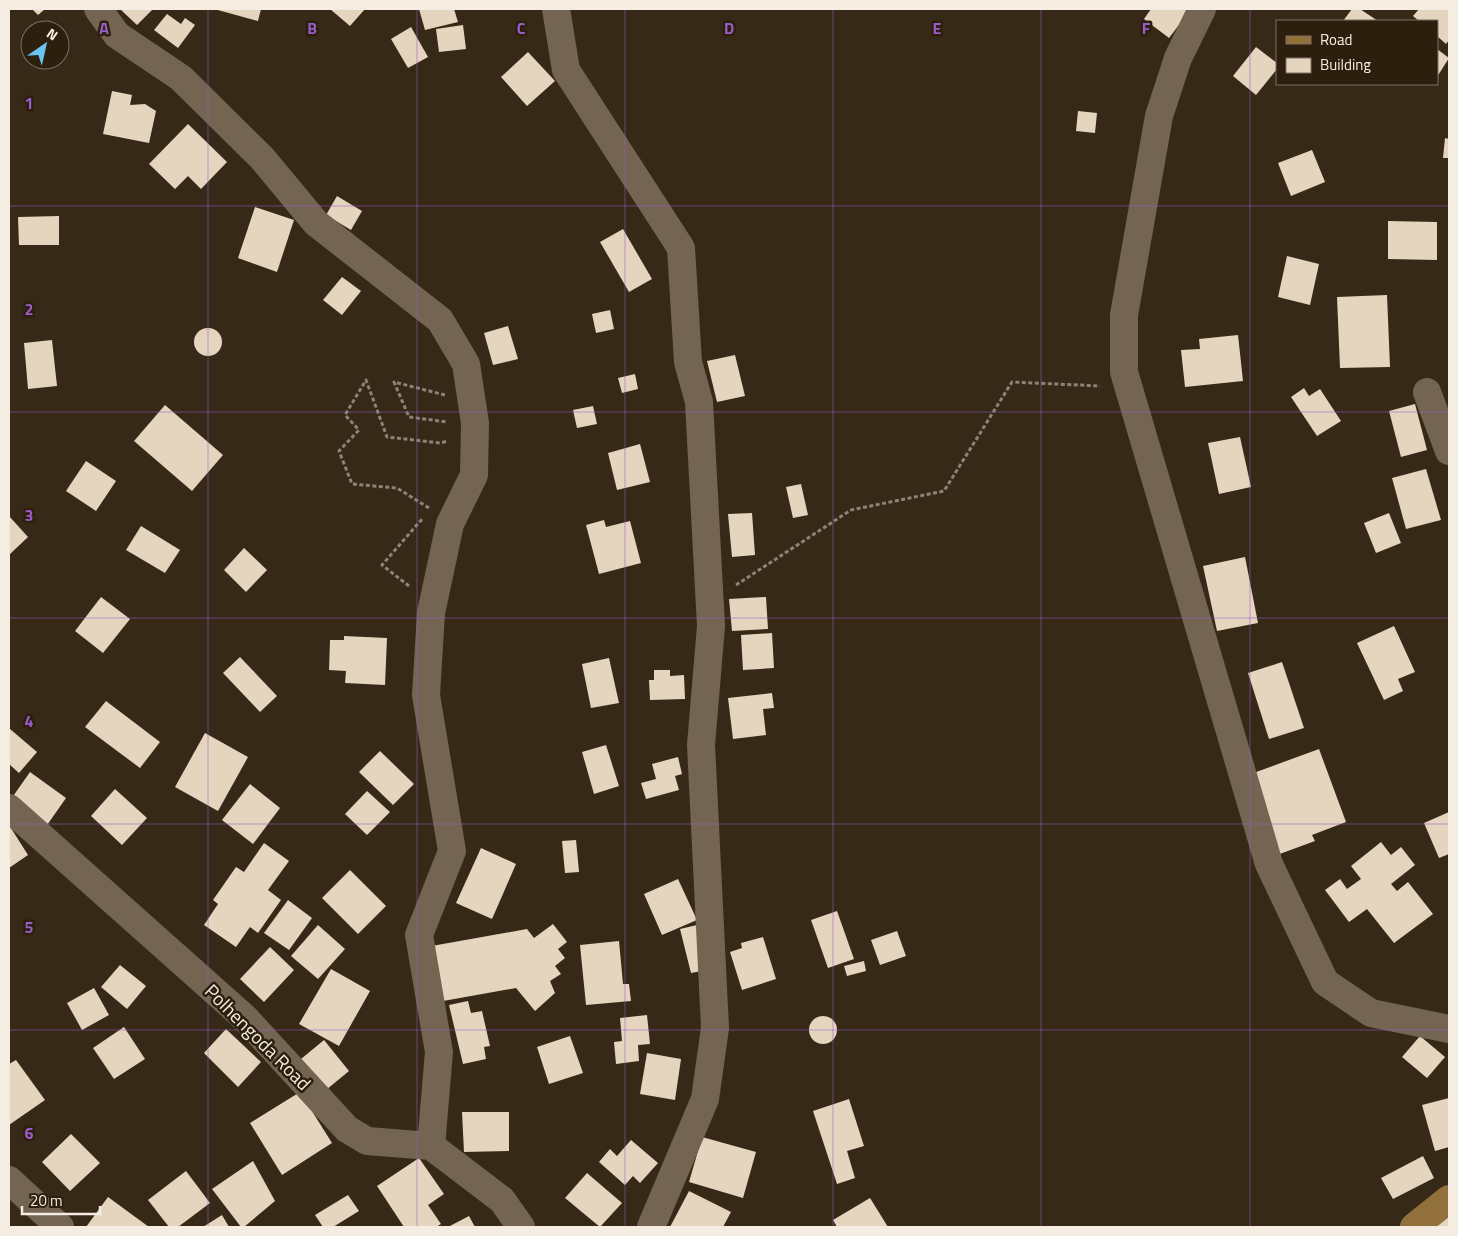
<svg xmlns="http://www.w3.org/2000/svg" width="1458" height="1236" viewBox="0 0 1458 1236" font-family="'Titillium Web',sans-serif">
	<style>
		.building { fill: #e5d5bf }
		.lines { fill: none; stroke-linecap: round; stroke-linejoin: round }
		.path { stroke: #8e8374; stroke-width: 3; stroke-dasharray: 4 2.5; stroke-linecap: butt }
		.street { stroke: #746552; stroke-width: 28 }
		.primary { stroke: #92703b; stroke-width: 28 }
		.grid { fill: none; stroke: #9a5cc8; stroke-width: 1; stroke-opacity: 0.55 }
		.labels { text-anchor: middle; stroke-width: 5; stroke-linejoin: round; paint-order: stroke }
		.street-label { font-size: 19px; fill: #f5ede1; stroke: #2c1f0e }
		.grid-label { font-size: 16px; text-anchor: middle; font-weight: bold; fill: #9a5cc8; stroke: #2c1f0e; stroke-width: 5; stroke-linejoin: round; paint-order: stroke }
	</style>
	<rect width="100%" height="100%" fill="#362917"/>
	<g class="building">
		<polygon points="32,9 45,9 38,15"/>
		<polygon points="120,9 153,9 137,25"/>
		<polygon points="214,9 261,9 258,21"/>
		<polygon points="330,9 365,9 350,26"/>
		<polygon points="419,9 454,9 458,22 425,30"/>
		<polygon points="1151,9 1191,9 1169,38 1144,19"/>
		<polygon points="1352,9 1360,9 1378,21 1343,21"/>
		<polygon points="1419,9 1449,9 1449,40 1446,44 1437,36 1437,21 1419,21 1413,16"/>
		<polygon points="167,14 181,24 185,18 195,25 178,48 154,30"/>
		<polygon points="463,25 466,49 439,52 436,29"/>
		<polygon points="411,27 428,57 408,68 391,39"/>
		<polygon points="1256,47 1277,63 1277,69 1256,95 1233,76"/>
		<polygon points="1437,49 1449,58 1437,77"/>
		<polygon points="528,52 555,81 527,106 501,77"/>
		<polygon points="112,91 132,95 130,105 145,104 156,111 149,143 103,134"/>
		<polygon points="1078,111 1097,113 1095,133 1076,131"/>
		<polygon points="188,124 227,162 201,189 188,176 175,189 149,164"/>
		<polygon points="1445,138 1449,139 1449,158 1443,158"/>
		<polygon points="1312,150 1325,182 1291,196 1278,163"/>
		<polygon points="337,196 362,211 351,230 326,215"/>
		<polygon points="255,207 294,220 277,272 238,258"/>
		<polygon points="59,216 59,245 19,245 18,217"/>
		<polygon points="1388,221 1437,222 1437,260 1388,259"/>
		<polygon points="623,229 652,279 629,292 600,242"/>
		<polygon points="1287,256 1319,264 1310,305 1278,297"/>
		<polygon points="342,277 361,291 342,315 323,300"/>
		<polygon points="1387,295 1390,367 1340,368 1337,297"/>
		<polygon points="610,310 614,329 596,333 592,314"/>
		<polygon points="508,326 518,359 493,365 484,333"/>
		<circle cx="208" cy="342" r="14"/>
		<polygon points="1238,335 1243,381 1185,387 1181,350 1200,349 1199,339"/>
		<polygon points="52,340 57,386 28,389 24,343"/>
		<polygon points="735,355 745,396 717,402 707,361"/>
		<polygon points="635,374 638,389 622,393 618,378"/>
		<polygon points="1304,388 1309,396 1320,389 1341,421 1317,436 1291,397"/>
		<polygon points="1415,404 1427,450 1401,457 1389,411"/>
		<polygon points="165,405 223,455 192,491 134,441"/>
		<polygon points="593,406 597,424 577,428 573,410"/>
		<polygon points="1240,437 1251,487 1219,494 1208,443"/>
		<polygon points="640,444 650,482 617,490 608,453"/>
		<polygon points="86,461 116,481 96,511 66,491"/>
		<polygon points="1426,469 1441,520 1406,529 1392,478"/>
		<polygon points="801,484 808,515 793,518 786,487"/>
		<polygon points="752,513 755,555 732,557 728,514"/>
		<polygon points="1389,513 1401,543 1376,553 1364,523"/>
		<polygon points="9,516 28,537 9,555"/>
		<polygon points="604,520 606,527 630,521 641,563 599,574 586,525"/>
		<polygon points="141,526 180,550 165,573 126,550"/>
		<polygon points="244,548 267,570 246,592 224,570"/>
		<polygon points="1245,557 1258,623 1217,631 1203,566"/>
		<polygon points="101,597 130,619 103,653 75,631"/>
		<polygon points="766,597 768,629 732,631 729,599"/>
		<polygon points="1394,626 1415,672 1398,679 1403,691 1384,700 1357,643"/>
		<polygon points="772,633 774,668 743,670 741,635"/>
		<polygon points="344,636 387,638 385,685 345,683 346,671 329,670 330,640 344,640"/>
		<polygon points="240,657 277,696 260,712 223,673"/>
		<polygon points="609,658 619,703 591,708 582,664"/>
		<polygon points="1282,662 1304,728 1269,739 1248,673"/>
		<polygon points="654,670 670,670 670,676 684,675 685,699 650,700 649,680 654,680"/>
		<polygon points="772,693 774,708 763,709 766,735 733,739 728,698"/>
		<polygon points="106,701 160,742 140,768 85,727"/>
		<polygon points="10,729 37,752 19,773 9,764 9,731"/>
		<polygon points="205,733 248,757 218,811 175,787"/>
		<polygon points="606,745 619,786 594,794 582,752"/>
		<polygon points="1319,749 1346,822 1312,835 1315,841 1277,855 1248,775"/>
		<polygon points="380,751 414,784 393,805 359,772"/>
		<polygon points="678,757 682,774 675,776 679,790 646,799 641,783 656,779 652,764"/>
		<polygon points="30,772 66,798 45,828 9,802"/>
		<polygon points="250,784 280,808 253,844 222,820"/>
		<polygon points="115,789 147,818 122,845 91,816"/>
		<polygon points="367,791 390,812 367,835 345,814"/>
		<polygon points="1449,812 1449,854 1439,858 1424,823"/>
		<polygon points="9,825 28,855 9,868"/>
		<polygon points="576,840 579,872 565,873 562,841"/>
		<polygon points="1381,842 1391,855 1401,847 1415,865 1391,884 1397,891 1408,882 1433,914 1394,943 1367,909 1349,922 1325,890 1340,879 1347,889 1361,879 1351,866"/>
		<polygon points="264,843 289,861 268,890 281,900 258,933 250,927 236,947 204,925 218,904 213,900 236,867 244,872"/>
		<polygon points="481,848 516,864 492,919 456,903"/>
		<polygon points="350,870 386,906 358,934 322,898"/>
		<polygon points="678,879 697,920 662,935 644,894"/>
		<polygon points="288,900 312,918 289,950 264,933"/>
		<polygon points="837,911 854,959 828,968 811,920"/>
		<polygon points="553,924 567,942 558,949 565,958 555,966 561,974 550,981 555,993 535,1011 516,988 443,1001 426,947 527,929 534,938"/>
		<polygon points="318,925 345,949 318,979 291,956"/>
		<polygon points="697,925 707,970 691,973 680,929"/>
		<polygon points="897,931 906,956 880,965 871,940"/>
		<polygon points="763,937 776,979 742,990 730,952 742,948 741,943"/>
		<polygon points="619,941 623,984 629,984 631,1001 586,1005 580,945"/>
		<polygon points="270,947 294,970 264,1002 240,979"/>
		<polygon points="864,961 866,971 847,976 844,966"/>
		<polygon points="120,965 146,986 127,1009 101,987"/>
		<polygon points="331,969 370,991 339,1046 299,1024"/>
		<polygon points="94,988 109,1015 82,1030 67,1003"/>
		<polygon points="468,1001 471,1013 482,1011 490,1046 484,1047 486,1059 463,1064 449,1005"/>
		<polygon points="647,1015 650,1044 638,1045 639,1061 616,1064 614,1042 622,1041 620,1018"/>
		<circle cx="823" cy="1030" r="14"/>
		<polygon points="124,1027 145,1059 114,1079 93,1048"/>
		<polygon points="226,1029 261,1062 238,1087 204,1053"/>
		<polygon points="570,1036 583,1073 549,1084 537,1047"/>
		<polygon points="1420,1036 1445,1057 1427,1078 1402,1057"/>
		<polygon points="324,1040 349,1071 326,1090 301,1059"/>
		<polygon points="647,1053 681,1059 675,1100 640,1094"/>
		<polygon points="16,1060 45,1100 9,1125 9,1064"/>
		<polygon points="300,1092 332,1143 282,1175 250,1123"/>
		<polygon points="1449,1098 1449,1147 1435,1151 1422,1105"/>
		<polygon points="849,1099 864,1146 847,1151 855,1178 837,1184 813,1111"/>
		<polygon points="462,1112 509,1112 509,1151 464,1152"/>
		<polygon points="71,1134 100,1163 70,1191 42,1162"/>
		<polygon points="702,1137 756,1152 743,1198 689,1182"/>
		<polygon points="631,1140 658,1163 640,1183 633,1176 625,1185 599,1162 610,1149 617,1156"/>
		<polygon points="1423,1156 1434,1178 1393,1199 1381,1178"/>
		<polygon points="419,1158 444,1194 428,1205 441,1224 436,1227 404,1227 377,1186"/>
		<polygon points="253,1161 275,1201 244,1227 241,1227 212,1189"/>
		<polygon points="186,1171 210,1203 178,1227 169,1227 148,1200"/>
		<polygon points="587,1173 622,1203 600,1227 565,1198"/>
		<polygon points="689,1191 731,1212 723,1227 670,1227"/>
		<polygon points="348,1195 359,1211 333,1227 323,1227 315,1215"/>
		<polygon points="108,1197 149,1227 86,1227"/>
		<polygon points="870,1198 888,1227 837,1227 833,1220"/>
		<polygon points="1449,1212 1449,1227 1432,1227"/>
		<polygon points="222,1215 229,1227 203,1227"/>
		<polygon points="469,1216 475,1227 448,1227"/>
	</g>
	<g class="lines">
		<g class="path">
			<polyline points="445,395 394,382 409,417 447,422"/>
			<polyline points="429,508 397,488 352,484 339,451 359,430 345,415 366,380 387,437 440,443 448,441"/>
			<polyline points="736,585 851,510 944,491 1012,382 1100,386"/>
			<polyline points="409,586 382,565 423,518"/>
		</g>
		<g class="street">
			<polyline points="98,9 117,35 181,78 262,158 316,223 440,320 466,364 475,423 474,475 450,524 431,613 426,695 452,851 419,935 439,1052 431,1146"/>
			<polyline points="556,9 566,70 681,248 688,362 699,402 711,626 701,745 715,1028 705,1099 651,1227"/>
			<polyline points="1202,9 1178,58 1159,116 1124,315 1124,372 1269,864 1325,982 1371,1013 1449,1029"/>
			<polyline points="1427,392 1449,451"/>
			<polyline points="9,808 245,1018 347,1129 367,1141 431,1146 502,1200 521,1227"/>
			<polyline points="9,1180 60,1227"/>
		</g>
		<polyline class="primary" points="1414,1227 1449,1199"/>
	</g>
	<path class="grid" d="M208,9V1227M417,9V1227M625,9V1227M833,9V1227M1041,9V1227M1250,9V1227M9,206H1449M9,412H1449M9,618H1449M9,824H1449M9,1030H1449"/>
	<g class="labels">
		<g class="street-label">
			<text transform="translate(258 1037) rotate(45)" y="7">Polhengoda Road</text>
		</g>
	</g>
	<g class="grid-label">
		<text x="104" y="34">A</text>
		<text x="312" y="34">B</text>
		<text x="521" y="34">C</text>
		<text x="729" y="34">D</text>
		<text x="937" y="34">E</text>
		<text x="1146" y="34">F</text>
		<text x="29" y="109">1</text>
		<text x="29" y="315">2</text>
		<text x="29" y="521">3</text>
		<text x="29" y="727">4</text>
		<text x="29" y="933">5</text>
		<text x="29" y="1139">6</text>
	</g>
	<rect width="1458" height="1236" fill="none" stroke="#f5ede1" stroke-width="20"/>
	<rect x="1276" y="20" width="162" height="65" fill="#2c1f0e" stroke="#7c7162"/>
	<rect x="1286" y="36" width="25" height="8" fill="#92703b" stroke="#7c7162"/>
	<text x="1320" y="45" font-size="15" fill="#f5ede1">Road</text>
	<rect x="1286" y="58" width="25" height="15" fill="#e5d5bf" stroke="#7c7162"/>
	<text x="1320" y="70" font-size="15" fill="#f5ede1">Building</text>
	<g transform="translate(45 45) rotate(34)"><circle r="24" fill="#2c1f0e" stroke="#7c7162"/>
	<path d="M0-4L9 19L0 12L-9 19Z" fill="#6ac3f1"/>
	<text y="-8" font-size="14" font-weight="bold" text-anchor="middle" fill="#f5ede1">N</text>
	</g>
	<path d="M22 1206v8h78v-8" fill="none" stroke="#f5ede1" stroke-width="2.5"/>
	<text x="30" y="1206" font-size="15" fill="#f5ede1" stroke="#2c1f0e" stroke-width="4" paint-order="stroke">20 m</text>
</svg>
